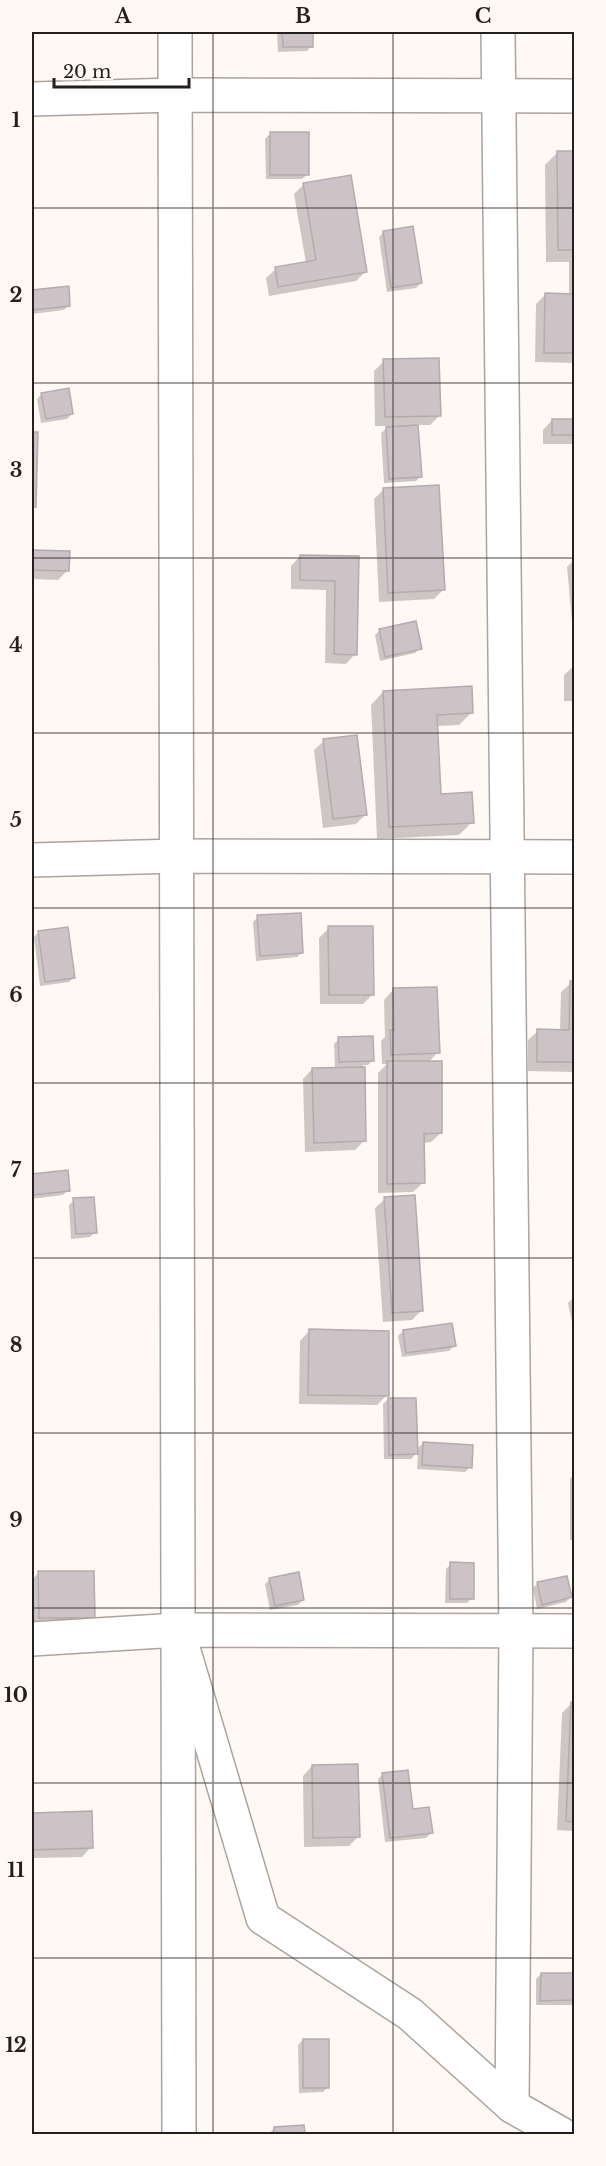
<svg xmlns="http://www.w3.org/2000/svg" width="606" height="2166" viewBox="0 0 606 2166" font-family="'Libre Baskerville',serif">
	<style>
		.shadow { fill: #0003 }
		.building { fill: #cdc2c6; stroke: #b5abaf; stroke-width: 1.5 }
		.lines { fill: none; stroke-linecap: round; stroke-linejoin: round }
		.minor-casing { stroke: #aca39d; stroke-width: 36 }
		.major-casing { stroke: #aca39d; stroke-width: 36 }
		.minor { stroke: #fff; stroke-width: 33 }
		.major { stroke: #fff; stroke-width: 33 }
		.grid { fill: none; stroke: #231f1d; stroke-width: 1.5; stroke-opacity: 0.55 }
		.neatline { fill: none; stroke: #231f1d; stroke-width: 2 }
		.grid-label { font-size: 20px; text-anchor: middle; font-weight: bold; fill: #231f1d }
	</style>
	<rect width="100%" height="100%" fill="#fff9f5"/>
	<g class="shadow">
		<polygon points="277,32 311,32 312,46 307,51 278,52"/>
		<polygon points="270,134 308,174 302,179 266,179 265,139"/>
		<polygon points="558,152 574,152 574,363 535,362 536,304 545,295 569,295 569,262 546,262 545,165"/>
		<polygon points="304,184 366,271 356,281 269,296 266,278 276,269 306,263 294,194"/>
		<polygon points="384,232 421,283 416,288 387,292 379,237"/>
		<polygon points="67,288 69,305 64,310 32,314 32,291"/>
		<polygon points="384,361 440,415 430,425 417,425 421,476 416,481 384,483 381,433 389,426 375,426 374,371"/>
		<polygon points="42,394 72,414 67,419 41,423 37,399"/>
		<polygon points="552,420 574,421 574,444 543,444 543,430"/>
		<polygon points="32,433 36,433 35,506 32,510"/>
		<polygon points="384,489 444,589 434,599 379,602 374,499"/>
		<polygon points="32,552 68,552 68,570 58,580 32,579"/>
		<polygon points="300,556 358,558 355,654 346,664 325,663 326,590 291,589 291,566"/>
		<polygon points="572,562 574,562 574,622 572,622 567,567"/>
		<polygon points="380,630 420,648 415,653 380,661 375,635"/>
		<polygon points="574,666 574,701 564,701 564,675"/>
		<polygon points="383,692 472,712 459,725 436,726 439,795 472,822 459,835 377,839 371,705"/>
		<polygon points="324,741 365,815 356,824 323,828 314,750"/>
		<polygon points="258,917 302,952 297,957 256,961 253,922"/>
		<polygon points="329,928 373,994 363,1004 320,1004 319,938"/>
		<polygon points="39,932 74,977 69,982 40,986 34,937"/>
		<polygon points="571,983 574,983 574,1072 528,1071 528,1040 538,1031 560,1031 561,992"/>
		<polygon points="393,990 438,1052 428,1063 441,1133 431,1142 423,1143 423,1183 413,1192 378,1193 378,1073 387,1064 382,1064 381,1041 385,1037 384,1000"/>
		<polygon points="339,1039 373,1060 368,1065 363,1065 365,1140 355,1150 305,1152 303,1079 312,1069 335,1069 334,1044"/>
		<polygon points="66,1172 68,1190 63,1195 32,1199 32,1176"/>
		<polygon points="385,1199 422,1310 412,1320 383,1322 375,1208"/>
		<polygon points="74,1200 95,1232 90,1237 71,1239 69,1205"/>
		<polygon points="573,1298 574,1298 574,1331 568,1303"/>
		<polygon points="309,1331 387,1395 377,1405 299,1404 300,1341"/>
		<polygon points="403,1331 454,1346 449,1351 402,1357 398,1336"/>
		<polygon points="388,1399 416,1450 423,1443 470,1467 465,1472 417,1469 418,1452 411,1459 384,1459 383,1404"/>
		<polygon points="574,1474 574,1540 570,1540 570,1479"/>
		<polygon points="451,1564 472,1598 467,1603 445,1603 446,1569"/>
		<polygon points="39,1572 93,1617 84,1627 32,1627 32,1580"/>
		<polygon points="270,1579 303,1600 298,1605 270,1610 265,1584"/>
		<polygon points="538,1583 571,1597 566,1602 537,1609 533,1588"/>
		<polygon points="571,1704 574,1704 574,1831 557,1830 562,1713"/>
		<polygon points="312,1766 359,1836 349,1846 304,1847 303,1776"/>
		<polygon points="383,1774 431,1833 426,1838 385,1842 378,1779"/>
		<polygon points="90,1813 91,1847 82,1857 32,1858 32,1814"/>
		<polygon points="541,1974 574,1974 574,2005 536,2005 536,1979"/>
		<polygon points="303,2040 328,2087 323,2092 299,2093 298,2045"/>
		<polygon points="303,2126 303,2134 269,2134 274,2128"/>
	</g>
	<g class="building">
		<polygon points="282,32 313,32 313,47 283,47"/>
		<rect x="270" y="132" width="39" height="43"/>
		<polygon points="557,151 574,151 574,250 558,250"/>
		<polygon points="351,175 367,272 278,287 275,267 316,260 303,183"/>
		<polygon points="413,226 422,283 391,288 383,231"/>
		<polygon points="69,286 70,306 32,310 32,290"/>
		<polygon points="545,293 574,294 574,353 544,353"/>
		<polygon points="439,358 441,416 385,417 383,359"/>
		<polygon points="69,388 73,414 46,419 41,393"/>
		<rect x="552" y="419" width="22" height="16"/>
		<polygon points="418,425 422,477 389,479 386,427"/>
		<polygon points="32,432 38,432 36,507 32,507"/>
		<polygon points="439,485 445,590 388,593 383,488"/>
		<polygon points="32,550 70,551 69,571 32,570"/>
		<polygon points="300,555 359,556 357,655 334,654 335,581 300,580"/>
		<polygon points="416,621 422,649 385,657 379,629"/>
		<polygon points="472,686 473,713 437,715 441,794 472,792 474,823 389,827 383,691"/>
		<polygon points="357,735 367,815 333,819 323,739"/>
		<polygon points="301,913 303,953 260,956 257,915"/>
		<polygon points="328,926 373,926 374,995 329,995"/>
		<polygon points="68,927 75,978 45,982 38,931"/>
		<polygon points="570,981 574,981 574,1062 537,1062 537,1029 569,1030"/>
		<polygon points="437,987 440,1053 391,1055 390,1030 394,1030 393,988"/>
		<polygon points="373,1036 374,1061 339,1062 338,1037"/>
		<polygon points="387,1061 442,1061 442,1133 424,1134 425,1183 387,1184"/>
		<polygon points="365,1067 366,1141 314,1143 312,1068"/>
		<polygon points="68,1170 70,1191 32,1195 32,1174"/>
		<polygon points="415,1195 423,1311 392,1313 384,1197"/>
		<polygon points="94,1197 97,1233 76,1234 73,1198"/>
		<polygon points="452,1323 456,1346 406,1353 403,1330"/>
		<polygon points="309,1329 389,1331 389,1396 308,1395"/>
		<polygon points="388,1398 416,1398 418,1454 389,1455"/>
		<polygon points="423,1442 473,1445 472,1468 422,1465"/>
		<polygon points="450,1562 474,1563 474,1599 450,1599"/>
		<polygon points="38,1571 94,1571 95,1618 39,1618"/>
		<polygon points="299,1572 304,1600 275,1606 269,1578"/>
		<polygon points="567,1576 572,1597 542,1605 537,1582"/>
		<polygon points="571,1702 574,1702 574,1822 566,1821"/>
		<polygon points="358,1764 360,1837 313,1838 312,1765"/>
		<polygon points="408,1770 413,1809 429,1807 433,1833 390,1838 382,1773"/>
		<polygon points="92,1811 93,1848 32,1850 32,1813"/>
		<polygon points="541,1973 574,1973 574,2000 540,2001"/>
		<rect x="303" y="2039" width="26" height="49"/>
		<polygon points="304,2125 305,2134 274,2134 274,2127"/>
	</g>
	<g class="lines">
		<defs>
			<g id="minor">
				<polyline points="498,32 516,1631 512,2106"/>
				<polyline points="32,99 175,95 574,96"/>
				<polyline points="32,860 177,856 574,857"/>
				<polyline points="32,1639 178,1630 574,1631"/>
				<polyline points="182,1645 263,1918 410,2014 512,2106 561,2134"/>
			</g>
			<polyline id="major" points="175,32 179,2134"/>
		</defs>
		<use href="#minor" class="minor-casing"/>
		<use href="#major" class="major-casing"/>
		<use href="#minor" class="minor"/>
		<use href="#major" class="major"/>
	</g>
	<path class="grid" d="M213,32V2134M393,32V2134M32,208H574M32,383H574M32,558H574M32,733H574M32,908H574M32,1083H574M32,1258H574M32,1433H574M32,1608H574M32,1783H574M32,1958H574"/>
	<rect width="606" height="2166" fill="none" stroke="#fff9f5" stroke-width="66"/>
	<path d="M54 78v9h135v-9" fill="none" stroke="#231f1d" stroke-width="3"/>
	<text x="63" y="78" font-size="18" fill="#231f1d" stroke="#fff9f5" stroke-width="4.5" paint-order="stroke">20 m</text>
	<rect x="33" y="33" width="540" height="2100" class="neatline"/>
	<g class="grid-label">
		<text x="123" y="23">A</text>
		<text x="303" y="23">B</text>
		<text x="483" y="23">C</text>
		<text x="16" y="127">1</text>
		<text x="16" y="302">2</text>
		<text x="16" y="477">3</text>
		<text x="16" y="652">4</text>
		<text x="16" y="827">5</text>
		<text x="16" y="1002">6</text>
		<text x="16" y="1177">7</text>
		<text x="16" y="1352">8</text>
		<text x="16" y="1527">9</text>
		<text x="16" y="1702">10</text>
		<text x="16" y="1877">11</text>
		<text x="16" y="2052">12</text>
	</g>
</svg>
